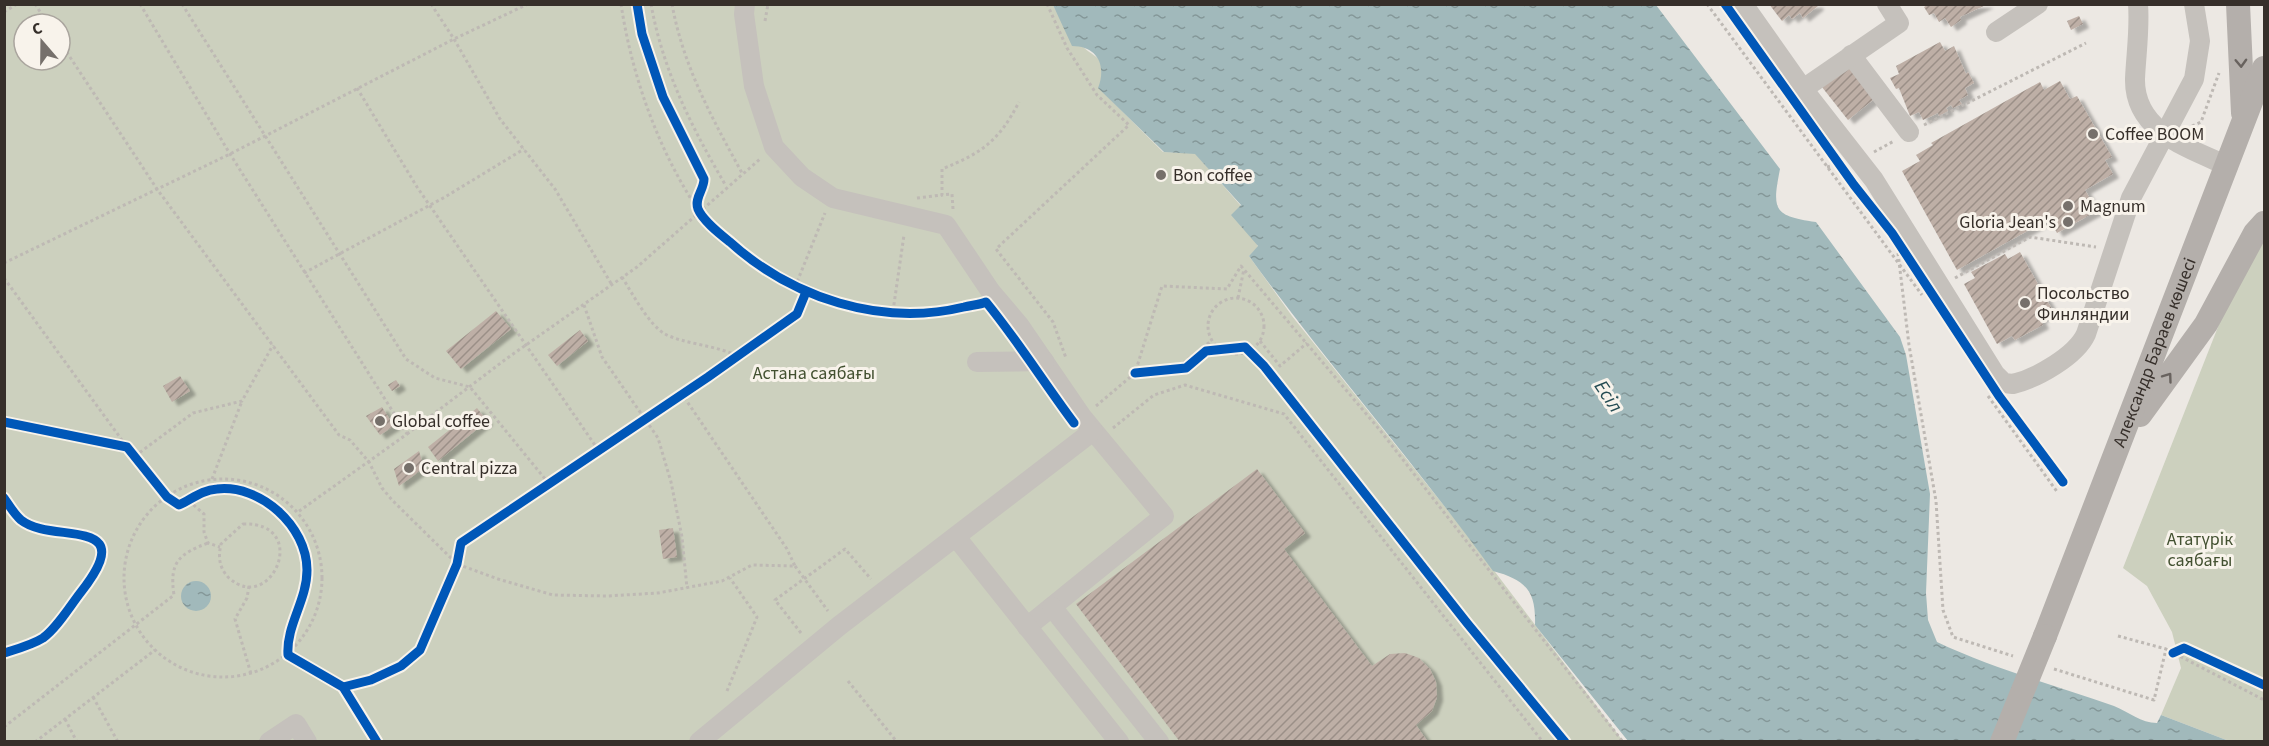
<svg xmlns="http://www.w3.org/2000/svg" width="2269" height="746" viewBox="0 0 2269 746" font-family="'Source Sans 3',sans-serif">
	<style>
		.park { fill: #ccd0be; fill-rule: evenodd }
		.water { fill: url(#water-ripples) }
		.building { fill: url(#building-hatch); filter: url(#shadow) }
		.lines { fill: none; stroke-linecap: round; stroke-linejoin: round }
		.path { stroke: #beb9b4; stroke-width: 3; stroke-dasharray: 3 3; stroke-linecap: butt }
		.minor { stroke: #c5c1bc; stroke-width: 20 }
		.major { stroke: #b4afab; stroke-width: 24 }
		.major-bridge { stroke: #b4afab; stroke-width: 24 }
		.cycleway-casing { stroke: #f8f3eb; stroke-width: 13 }
		.cycleway { stroke: #0057b8; stroke-width: 9 }
		.oneway { stroke: #68625e }
		.poi-dot { fill: #76706b; stroke: #f8f3eb; stroke-width: 2 }
		.labels { text-anchor: middle; stroke-width: 6; stroke-linejoin: round; paint-order: stroke }
		.poi-label { font-size: 18px; fill: #362f2a; stroke: #f8f3eb; text-anchor: start }
		.street-label { font-size: 18px; fill: #362f2a; stroke: #f8f3eb }
		.park-label { font-size: 18px; fill: #435131; stroke: #f8f3eb }
		.water-label { font-size: 20px; font-style: italic; fill: #244c53; stroke: #f8f3eb }
	</style>
	<defs>
		<pattern id="water-ripples" width="26" height="14" patternUnits="userSpaceOnUse" patternTransform="scale(1.5)"><rect width="26" height="14" fill="#a1b9bb"/><path d="M2 4q2-2 4 0t4 0M15 11q2-2 4 0t4 0" fill="none" stroke="#849798"/></pattern>
		<pattern id="building-hatch" width="6" height="6" patternUnits="userSpaceOnUse" patternTransform="scale(1.5)"><rect width="6" height="6" fill="#beafa6"/><path d="M-1 1l2-2M0 6l6-6M5 7l2-2" fill="none" stroke="#9b8f87"/></pattern>
		<filter id="shadow"><feDropShadow dx="6" dy="4" stdDeviation="1.5" flood-color="#0004"/></filter>
	</defs>
	<rect width="100%" height="100%" fill="#ece8e3"/>
	<g class="park">
		<path d="M4,5H1053C1060,19 1068,31 1079,43C1094,60 1111,55 1099,88L1163,152L1195,153L1241,206L1258,247L1249,256L1292,316L1458,523L1623,741H5ZM24,24H60V60H24Z"/>
		<polygon points="2264,233 2264,741 2229,741 2161,715 2181,668 2172,632 2147,586 2123,568 2242,266"/>
	</g>
	<g class="water">
		<path d="M1053,5H1656L1780,169C1772,210 1773,216 1816,222L1900,337L1906,355L1930,494L1926,593L1928,620L1937,642C1994,669 2055,685 2114,706C2129,712 2141,723 2157,723L2161,715L2229,741H1628L1535,625C1536,591 1526,580 1493,571C1415,463 1327,364 1249,256L1258,246L1231,215L1241,205L1195,154L1164,152L1098,88C1107,65 1097,46 1072,46Z"/>
		<circle cx="196" cy="596" r="15"/>
	</g>
	<g class="building">
		<polygon points="1769,4 1817,4 1818,6 1803,18 1800,13 1792,19 1789,15 1782,21"/>
		<polygon points="1929,4 1988,4 1960,17 1961,20 1951,27 1945,18 1939,22 1934,13 1929,15 1924,7"/>
		<polygon points="2079,16 2083,24 2071,30 2067,21"/>
		<polygon points="1940,42 1945,51 1954,46 1966,74 1968,72 1974,83 1965,88 1968,95 1959,100 1962,104 1953,108 1951,105 1946,108 1948,111 1939,116 1938,113 1923,120 1919,112 1910,116 1899,88 1896,89 1890,78 1899,74 1896,66"/>
		<polygon points="1850,57 1879,95 1848,120 1818,82"/>
		<polygon points="2060,81 2070,99 2077,96 2112,157 2105,160 2113,174 2085,190 2097,211 2057,233 2049,219 1957,270 1902,171 1920,161 1916,155 1933,145 1931,143 2040,82 2044,90"/>
		<polygon points="2020,252 2053,311 2040,319 2043,325 2015,340 2012,336 1997,344 1964,284 1975,278 1971,272 2005,254 2008,259"/>
		<polygon points="496,311 511,329 461,369 446,351"/>
		<polygon points="580,330 588,341 557,366 548,355"/>
		<polygon points="180,376 190,391 172,402 163,386"/>
		<polygon points="396,380 400,386 392,391 388,385"/>
		<polygon points="382,407 394,426 380,435 366,416"/>
		<polygon points="477,408 487,421 438,461 428,447"/>
		<polygon points="419,451 424,468 399,486 394,469"/>
		<polygon points="1257,469 1305,533 1284,549 1372,666 1390,654 1405,653 1419,658 1430,669 1436,682 1437,697 1432,711 1416,725 1428,742 1180,742 1076,604"/>
		<polygon points="673,528 677,557 663,559 659,530"/>
	</g>
	<g class="lines">
		<g class="path">
			<polyline points="35,4 48,24"/>
			<polyline points="140,4 230,154 407,434 298,512"/>
			<polyline points="182,4 406,359 435,378 470,387 550,485"/>
			<polyline points="431,4 454,39 500,119 555,189 612,285"/>
			<path d="M621,4C632,77 658,149 698,210"/>
			<path d="M651,4C663,71 692,128 726,186"/>
			<path d="M672,4C683,66 712,118 742,173"/>
			<polyline points="1047,4 1067,48 1097,95 1129,125 996,249 1053,322 1066,358"/>
			<polyline points="1707,4 1922,295"/>
			<polyline points="4,12 17,4"/>
			<polyline points="765,21 768,4"/>
			<polyline points="60,42 157,189 339,435 350,440 369,462 382,488 392,500 457,564 498,579 553,595 607,596 658,593 722,581 752,565 795,566 787,549 682,394"/>
			<polyline points="357,88 417,187 599,451"/>
			<polyline points="1924,125 2086,43"/>
			<polyline points="2192,126 2201,122 2219,73"/>
			<polyline points="1874,152 1894,141"/>
			<polyline points="1827,167 1840,164"/>
			<polyline points="917,198 942,195"/>
			<path d="M953,209L952,194L942,195V169C982,153 999,141 1019,102"/>
			<polyline points="1898,253 1909,345 1936,501 1943,610 1953,637 2013,656"/>
			<polyline points="4,263 230,154 454,39 528,4"/>
			<polyline points="304,273 445,197 524,149"/>
			<path d="M622,277C632,293 649,325 665,334C684,344 715,345 738,356"/>
			<polyline points="4,278 127,447"/>
			<polyline points="1955,278 2030,237 2096,247"/>
			<polyline points="795,287 825,213"/>
			<circle cx="1236" cy="326" r="28"/>
			<polyline points="1238,298 1244,269"/>
			<polyline points="584,305 602,357 658,438 671,482 682,537 687,588"/>
			<polyline points="893,311 904,235"/>
			<polyline points="1260,341 1280,366 1307,343"/>
			<polyline points="1136,368 1182,364 1211,341"/>
			<polyline points="1988,396 2058,493"/>
			<polyline points="1096,406 1135,373 1162,286 1227,289 1241,266 1379,429 1623,742"/>
			<polyline points="1113,428 1154,395 1185,385 1284,414 1543,742"/>
			<polyline points="407,434 506,359 637,267 760,159"/>
			<polyline points="135,456 193,413 242,401 273,345"/>
			<polyline points="212,479 242,401"/>
			<circle cx="223" cy="578" r="99"/>
			<polyline points="189,501 204,514 204,532 208,543 220,547"/>
			<path d="M243,524C312,522 271,616 229,578C219,568 218,557 221,544Z"/>
			<polyline points="795,566 828,611"/>
			<polyline points="249,586 247,598 235,619 251,674"/>
			<polyline points="801,633 775,600 845,549 871,579"/>
			<polyline points="2118,636 2166,649 2264,700"/>
			<polyline points="2054,669 2154,700 2166,649"/>
			<polyline points="848,681 897,742"/>
			<polyline points="727,691 757,617 730,578"/>
			<polyline points="93,697 118,742"/>
			<polyline points="65,719 77,742"/>
			<path d="M4,727L174,595C169,562 179,554 208,543"/>
			<polyline points="35,742 155,650"/>
		</g>
		<g class="minor">
			<polyline points="745,4 744,14 754,86 774,147 802,177 833,198 946,225 991,292 1019,325 1082,417 1164,516 1027,627"/>
			<path d="M1743,4L1803,89L1874,180L1995,374L2004,383L2013,384C2037,378 2076,356 2086,334L2131,198L2194,79L2200,41L2194,4"/>
			<path d="M2138,4C2140,29 2136,55 2135,79C2134,131 2188,148 2228,166"/>
			<polyline points="1996,32 2038,4"/>
			<polyline points="1851,55 1909,132"/>
			<polyline points="1803,89 1899,23 1887,4"/>
			<polyline points="977,362 1044,361"/>
			<polyline points="956,537 1119,742"/>
			<polyline points="1052,607 1159,742"/>
			<polyline points="269,742 296,724 307,742"/>
			<polyline points="699,742 839,626 1093,431"/>
		</g>
		<g class="major">
			<polyline points="2238,4 2243,113"/>
			<polyline points="2140,415 2206,324 2255,233 2264,223"/>
			<path id="s1" d="M2045,636L2264,68"/>
		</g>
		<polyline class="major-bridge" points="2002,742 2045,636"/>
		<defs>
			<g id="cycleway">
				<path d="M637,4L642,34L663,97L704,179C704,190 694,198 698,209C703,221 720,234 730,242C792,298 881,327 964,307C971,305 979,305 986,302C1018,341 1044,383 1074,423"/>
				<polyline points="1725,4 1854,185 1892,233 1999,396 2063,482"/>
				<polyline points="1135,373 1186,368 1206,351 1245,347 1264,366 1467,623 1565,742"/>
				<path d="M4,422L127,447L167,497L179,505C192,499 202,490 217,489C260,484 307,526 307,570C307,601 286,625 288,655L343,687L377,742"/>
				<path d="M4,498C9,505 14,514 21,520C52,545 142,514 81,592C70,606 57,628 43,638C32,645 17,649 4,653"/>
				<polyline points="2173,653 2184,648 2264,685"/>
				<polyline points="343,687 371,680 401,666 420,650 457,564 461,543 708,377 797,314 806,292"/>
			</g>
		</defs>
		<use href="#cycleway" class="cycleway-casing"/>
		<use href="#cycleway" class="cycleway"/>
	</g>
	<defs><path id="oneway-chevron" d="M-2-3.5L2.5 0L-2 3.5" fill="none" stroke-width="1.6" stroke-linecap="round" stroke-linejoin="round" transform="scale(1.5)"/></defs>
	<g class="oneway">
		<use href="#oneway-chevron" transform="translate(2241 63) rotate(88)"/>
		<use href="#oneway-chevron" transform="translate(2168 377) rotate(-54)"/>
	</g>
	<g class="poi-dot">
		<circle cx="2093" cy="134" r="6"/>
		<circle cx="1161" cy="175" r="6"/>
		<circle cx="2068" cy="206" r="6"/>
		<circle cx="2068" cy="222" r="6"/>
		<circle cx="2025" cy="303" r="6"/>
		<circle cx="380" cy="421" r="6"/>
		<circle cx="409" cy="468" r="6"/>
	</g>
	<g class="labels">
		<g class="poi-label">
			<text x="2105" y="140">Coffee BOOM</text>
			<text x="1173" y="181">Bon coffee</text>
			<text x="2080" y="212">Magnum</text>
			<text x="2056" y="228" text-anchor="end">Gloria Jean's</text>
			<text x="2037" y="299">Посольство<tspan x="2037" dy="21">Финляндии</tspan></text>
			<text x="392" y="427">Global coffee</text>
			<text x="421" y="474">Central pizza</text>
		</g>
		<g class="street-label">
			<text dy="6" stroke="none"><textPath href="#s1" startOffset="304">Александр Бараев көшесі</textPath></text>
		</g>
		<g class="park-label">
			<text x="814" y="379">Астана саябағы</text>
			<text x="2200" y="545">Ататүрік<tspan x="2200" dy="21">саябағы</tspan></text>
		</g>
		<g class="water-label">
			<text transform="translate(1609 396) rotate(56)" y="7">Есіл</text>
		</g>
	</g>
	<rect width="2269" height="746" fill="none" stroke="#362f2a" stroke-width="12"/>
	<g transform="translate(42 42) rotate(340)"><circle r="28" fill="#f8f3eb" stroke="#aaa59e" stroke-width="1.5"/>
	<path d="M0-4.5L10 22L0 15L-10 22Z" fill="#76706b"/>
	<text y="-9" font-size="16" font-weight="bold" text-anchor="middle" fill="#362f2a">С</text>
	</g>
</svg>
